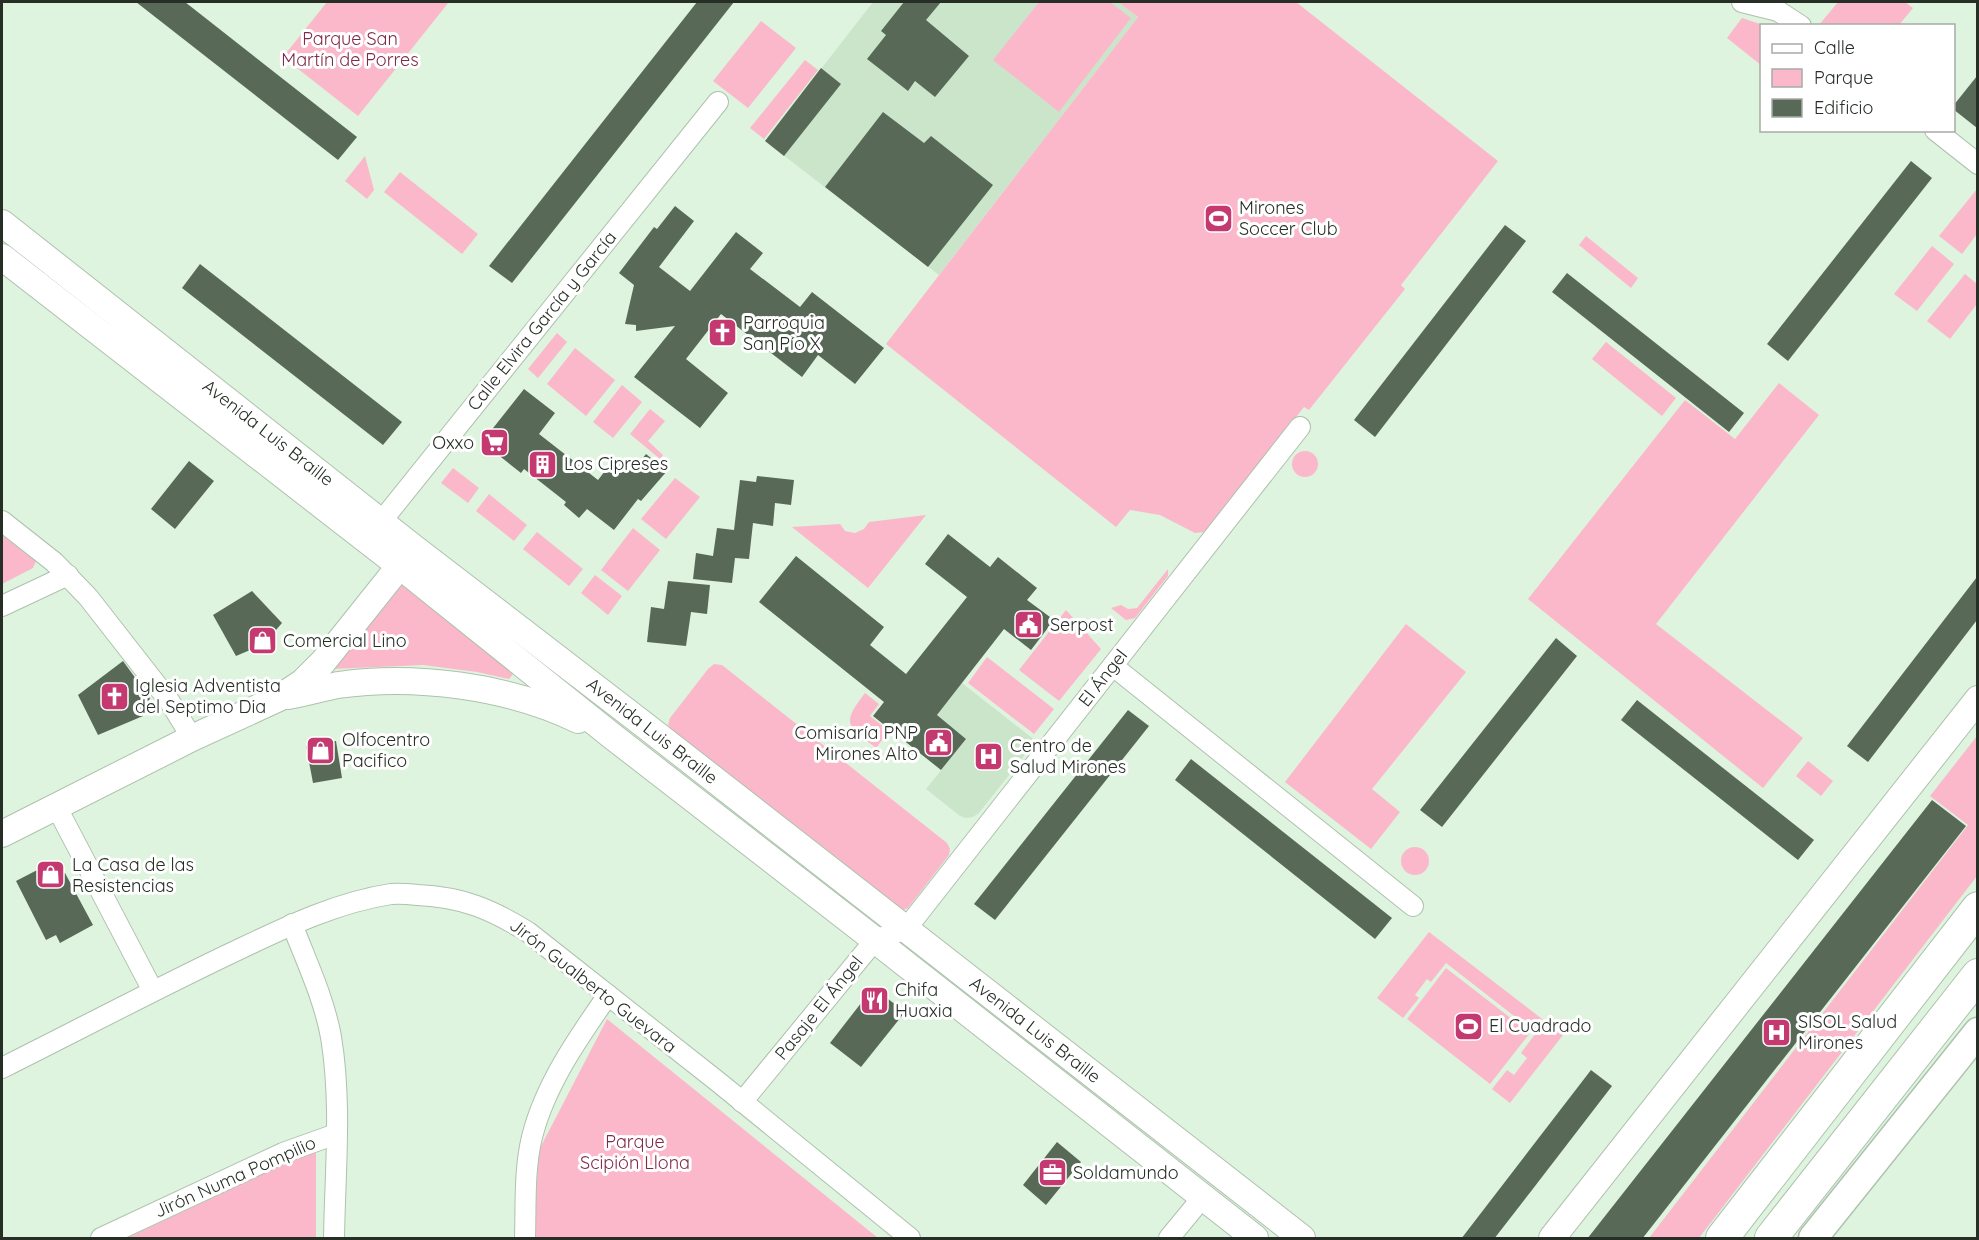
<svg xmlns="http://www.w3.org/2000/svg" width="1979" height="1240" viewBox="0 0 1979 1240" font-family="Quicksand,sans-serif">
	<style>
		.built { fill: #cbe5cb }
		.green { fill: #fcb8cb }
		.building { fill: #586a57 }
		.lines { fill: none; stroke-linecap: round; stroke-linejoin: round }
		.minor-casing { stroke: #adc2ad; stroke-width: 22 }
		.tertiary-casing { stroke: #adc2ad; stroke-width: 28 }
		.secondary-casing { stroke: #adc2ad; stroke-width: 31 }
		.primary-casing { stroke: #adc2ad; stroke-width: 34 }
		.minor { stroke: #fff; stroke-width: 20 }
		.tertiary { stroke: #fff; stroke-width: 26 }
		.secondary { stroke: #fff; stroke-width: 28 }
		.primary { stroke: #fff; stroke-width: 32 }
		.labels { text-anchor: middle; stroke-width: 6; stroke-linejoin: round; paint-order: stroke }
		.park-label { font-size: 18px; fill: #802a4a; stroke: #fff }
		.poi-label { font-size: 18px; fill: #262e26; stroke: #fff; text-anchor: start }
		.street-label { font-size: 18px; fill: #262e26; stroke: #fff }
	</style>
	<rect width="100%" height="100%" fill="#def4de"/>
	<g class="built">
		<polygon points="873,2 1118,2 1138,17 939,275 765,141"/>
		<polygon points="962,683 1036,741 979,813 973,817 966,818 960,816 926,789 966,739 937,715"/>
	</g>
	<g class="green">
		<polygon points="327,2 449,2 358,116 283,57"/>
		<polygon points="1039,2 1110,2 1131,18 1059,112 993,60"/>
		<polygon points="1118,2 1296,2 1498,161 1401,285 1405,289 1309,410 1304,407 1204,532 1195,533 1160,515 1130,510 1116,527 886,344 1138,17"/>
		<polygon points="1838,2 1905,2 1913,8 1899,25 1819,25"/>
		<polygon points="1742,18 1763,25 1762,26 1761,65 1727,38"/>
		<polygon points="761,21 796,48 748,108 713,81"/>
		<polygon points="805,60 818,70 764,139 750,128"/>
		<polygon points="365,156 374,190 367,199 345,181"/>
		<polygon points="400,172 478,234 462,254 384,192"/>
		<polygon points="1977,189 1977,234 1962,254 1939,236"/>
		<polygon points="1586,236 1638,278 1631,288 1579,245"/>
		<polygon points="1932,246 1954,264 1917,311 1894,294"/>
		<polygon points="1965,274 1977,284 1977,304 1950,339 1927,321"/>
		<polygon points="557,333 567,342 538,378 528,369"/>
		<polygon points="1606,342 1676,398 1662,416 1592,359"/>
		<polygon points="575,348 615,380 586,416 547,384"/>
		<polygon points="1779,383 1819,415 1656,624 1803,738 1763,788 1528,599 1685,400 1735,439"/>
		<polygon points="622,385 642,402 613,438 593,422"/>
		<polygon points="650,409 665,421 648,441 663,455 660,459 630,434"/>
		<circle cx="1305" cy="464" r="13"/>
		<polygon points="453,468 479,488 468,503 441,483"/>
		<polygon points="675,478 700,497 666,539 641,519"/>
		<polygon points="489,494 527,525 514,541 476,511"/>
		<polygon points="926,515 868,588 792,527 840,524 845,531 855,533 864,529 869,522"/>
		<polygon points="633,528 660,550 628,591 601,570"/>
		<polygon points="537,532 583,569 569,586 523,549"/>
		<polygon points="2,535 36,561 33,568 2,584"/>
		<polygon points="1168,569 1168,576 1135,618 1126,620 1111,608 1121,605 1128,609 1137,608"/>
		<polygon points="595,575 622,596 608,615 581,593"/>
		<polygon points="403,584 513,674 509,679 477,672 423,665 332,669"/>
		<polygon points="1066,610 1101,649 1059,701 1019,670"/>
		<polygon points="1406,624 1466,672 1372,789 1400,812 1371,849 1285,782"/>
		<polygon points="987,657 1054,709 1034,734 968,683"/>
		<polygon points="714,664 722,665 947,843 950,849 949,855 908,908 903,910 897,910 672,730 668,725 670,718 708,669"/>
		<path d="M865,693L879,704L870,716L889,731L876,748C848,726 840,725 865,693Z"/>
		<polygon points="1977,736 1977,876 1699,1238 1649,1238 1968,825 1930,796"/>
		<polygon points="1808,761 1833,781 1821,796 1796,776"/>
		<circle cx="1415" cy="861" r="14"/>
		<polygon points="1429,932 1563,1035 1510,1103 1492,1089 1507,1070 1514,1075 1527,1058 1521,1053 1536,1033 1446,963 1431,982 1427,979 1415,995 1419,998 1403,1018 1377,998"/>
		<polygon points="1446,968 1530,1033 1490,1084 1407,1019"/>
		<polygon points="607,1019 878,1238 533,1238 539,1150"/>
		<polygon points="316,1149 316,1238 127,1238"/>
	</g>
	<g class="building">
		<polygon points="136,2 185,2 357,137 338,160"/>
		<polygon points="697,2 734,2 512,283 489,266"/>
		<polygon points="904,2 941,2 926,20 969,56 935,97 915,81 908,91 867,59 886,35 881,31"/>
		<polygon points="821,68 841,84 784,156 765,141"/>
		<polygon points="1977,76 1977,128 1953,109 1953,106"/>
		<polygon points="883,112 924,143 931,136 993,185 928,267 825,187"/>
		<polygon points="1911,161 1932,178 1788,361 1767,344"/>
		<polygon points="675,206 694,221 659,267 690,291 736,232 763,253 750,269 800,307 812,292 884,348 855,384 818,355 802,377 721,314 686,359 728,393 700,428 634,377 675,326 636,331 636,325 625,324 634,285 619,273 654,227 657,229"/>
		<polygon points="1505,225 1526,241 1375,437 1354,420"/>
		<polygon points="200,264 402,422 383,445 182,288"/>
		<polygon points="1567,273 1744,413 1729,432 1552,292"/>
		<polygon points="524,389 555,413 539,434 598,480 615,458 632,472 646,454 667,471 641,501 638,499 614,530 587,509 579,518 564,505 566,502 524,469 521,473 482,442"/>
		<polygon points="189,461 214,481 175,529 151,509"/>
		<polygon points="757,476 794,480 791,505 775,503 773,526 753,523 749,559 735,558 732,583 693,579 696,553 713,556 717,528 734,530 740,480 756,482"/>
		<polygon points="948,534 990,567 998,557 1037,588 1027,600 1054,620 1031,650 1004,629 937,715 966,739 941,770 873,716 884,702 759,602 796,556 884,627 870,645 906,674 967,597 925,564"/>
		<polygon points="1977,577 1977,620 1868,762 1847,746"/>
		<polygon points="668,581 710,585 707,614 691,612 686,646 647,642 651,607 664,609"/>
		<polygon points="252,591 282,623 264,644 236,656 213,615"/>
		<polygon points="1556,638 1577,656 1442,827 1420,810"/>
		<polygon points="123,661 150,698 143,716 98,735 78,695"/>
		<polygon points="1637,700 1814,840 1798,860 1621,720"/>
		<polygon points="1128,710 1149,726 995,920 974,904"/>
		<polygon points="336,741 342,778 313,783 306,746"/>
		<polygon points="1191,759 1392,918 1375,939 1175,780"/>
		<polygon points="1932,800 1966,826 1642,1239 1587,1239"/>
		<polygon points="43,867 65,873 93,925 60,943 56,935 46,940 16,881"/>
		<polygon points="883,995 905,1012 861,1067 830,1043 865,998"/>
		<polygon points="1591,1070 1612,1086 1532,1190 1494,1239 1461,1239"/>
		<polygon points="1057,1142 1081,1162 1046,1205 1023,1185"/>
	</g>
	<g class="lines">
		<defs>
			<g id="minor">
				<polyline points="1742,2 1778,11 1801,26"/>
				<polyline points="1935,130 1978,164"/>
				<polyline points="2,521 54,562 88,597 170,702 192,738"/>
				<polyline points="372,533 718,102"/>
				<polyline points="2,606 68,575"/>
				<polyline points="1113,666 1413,906"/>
				<polyline points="56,806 153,991"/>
				<path d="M292,924C306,961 324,998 331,1037C342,1103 335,1172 334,1238"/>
				<path d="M2,1068C76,1031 150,992 225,956C278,931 332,903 391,894C399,893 409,894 418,895C462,897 491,909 528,932L717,1081L910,1238"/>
				<polyline points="742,1102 875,940 906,929 1300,427"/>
				<polyline points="101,1238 283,1153 336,1134"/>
				<path d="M525,1238C526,1205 524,1170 532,1137C545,1085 578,1038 608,995"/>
				<polyline points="1169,1238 1202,1198"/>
			</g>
			<g id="tertiary">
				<polyline points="2,223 414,548 647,727 1302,1238"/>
				<polyline points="2,257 400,566 612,736 875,940 1255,1238"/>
				<path d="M288,696C305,693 322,688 338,685C415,674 508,686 578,720"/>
				<polyline points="2,834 192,738 279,698 303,682 323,662 410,553"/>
				<polyline points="1552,1238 1978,699"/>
			</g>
			<polyline id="secondary" points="1813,1238 1978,1032"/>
			<g id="primary">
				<polyline points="1722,1238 1978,908"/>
				<polyline points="1771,1238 1978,975"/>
			</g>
		</defs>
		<use href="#minor" class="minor-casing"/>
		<use href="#tertiary" class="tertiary-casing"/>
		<use href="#secondary" class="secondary-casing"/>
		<use href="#primary" class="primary-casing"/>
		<use href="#minor" class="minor"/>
		<use href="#tertiary" class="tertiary"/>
		<use href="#secondary" class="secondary"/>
		<use href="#primary" class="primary"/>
	</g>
	<defs>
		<symbol id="stadium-square" viewBox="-11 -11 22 22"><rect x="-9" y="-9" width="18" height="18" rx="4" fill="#c43970" stroke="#fff"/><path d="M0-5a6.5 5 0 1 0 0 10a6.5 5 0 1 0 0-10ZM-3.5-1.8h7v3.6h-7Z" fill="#fff"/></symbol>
		<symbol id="church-square" viewBox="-11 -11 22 22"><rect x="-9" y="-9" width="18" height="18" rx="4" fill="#c43970" stroke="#fff"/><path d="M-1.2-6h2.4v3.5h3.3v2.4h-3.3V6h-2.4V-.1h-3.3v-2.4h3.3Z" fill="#fff"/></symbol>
		<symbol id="supermarket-square" viewBox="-11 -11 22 22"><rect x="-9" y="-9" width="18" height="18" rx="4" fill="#c43970" stroke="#fff"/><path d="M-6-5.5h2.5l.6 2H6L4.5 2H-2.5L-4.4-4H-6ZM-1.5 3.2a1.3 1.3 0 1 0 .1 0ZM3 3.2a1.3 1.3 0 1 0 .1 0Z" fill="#fff"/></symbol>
		<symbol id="building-square" viewBox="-11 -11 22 22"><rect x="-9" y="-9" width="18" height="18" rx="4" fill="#c43970" stroke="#fff"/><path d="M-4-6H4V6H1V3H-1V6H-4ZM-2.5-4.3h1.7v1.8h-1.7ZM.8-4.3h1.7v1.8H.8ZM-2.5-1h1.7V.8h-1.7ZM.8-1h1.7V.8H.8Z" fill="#fff"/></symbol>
		<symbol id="civic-square" viewBox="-11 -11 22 22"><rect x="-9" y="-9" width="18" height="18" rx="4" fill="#c43970" stroke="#fff"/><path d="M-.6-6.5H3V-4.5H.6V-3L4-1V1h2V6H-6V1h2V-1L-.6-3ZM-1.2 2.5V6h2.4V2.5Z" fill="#fff"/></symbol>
		<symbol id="shop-square" viewBox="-11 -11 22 22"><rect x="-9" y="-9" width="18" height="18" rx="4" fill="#c43970" stroke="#fff"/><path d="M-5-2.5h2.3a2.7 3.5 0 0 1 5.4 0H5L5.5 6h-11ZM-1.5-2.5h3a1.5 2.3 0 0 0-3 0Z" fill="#fff"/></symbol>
		<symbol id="hospital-square" viewBox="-11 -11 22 22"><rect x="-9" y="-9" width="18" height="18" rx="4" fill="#c43970" stroke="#fff"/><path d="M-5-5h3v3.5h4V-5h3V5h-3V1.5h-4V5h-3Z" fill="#fff"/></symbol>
		<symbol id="restaurant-square" viewBox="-11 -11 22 22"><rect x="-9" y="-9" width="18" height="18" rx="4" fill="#c43970" stroke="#fff"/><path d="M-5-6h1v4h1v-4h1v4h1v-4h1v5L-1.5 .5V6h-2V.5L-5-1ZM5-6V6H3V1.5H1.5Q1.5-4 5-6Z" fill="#fff"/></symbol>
		<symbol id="office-square" viewBox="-11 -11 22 22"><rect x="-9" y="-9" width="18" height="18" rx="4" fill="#c43970" stroke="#fff"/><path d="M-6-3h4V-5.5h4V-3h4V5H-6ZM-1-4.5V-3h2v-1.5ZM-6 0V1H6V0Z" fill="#fff"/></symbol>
	</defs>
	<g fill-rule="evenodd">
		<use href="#stadium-square" x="1202" y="202" width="33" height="33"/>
		<use href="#church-square" x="706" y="316" width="33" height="33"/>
		<use href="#supermarket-square" x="478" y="426" width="33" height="33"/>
		<use href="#building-square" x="526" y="448" width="33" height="33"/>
		<use href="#civic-square" x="1012" y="608" width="33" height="33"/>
		<use href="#shop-square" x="246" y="624" width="33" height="33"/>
		<use href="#church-square" x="98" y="680" width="33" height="33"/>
		<use href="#civic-square" x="922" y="726" width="33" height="33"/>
		<use href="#shop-square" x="304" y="734" width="33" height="33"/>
		<use href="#hospital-square" x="972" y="740" width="33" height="33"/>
		<use href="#shop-square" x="34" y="858" width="33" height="33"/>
		<use href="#restaurant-square" x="858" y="984" width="33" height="33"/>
		<use href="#stadium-square" x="1452" y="1010" width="33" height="33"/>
		<use href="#hospital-square" x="1760" y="1016" width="33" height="33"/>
		<use href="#office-square" x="1036" y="1156" width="33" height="33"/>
	</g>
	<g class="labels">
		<g class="park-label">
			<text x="350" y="45">Parque San<tspan x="350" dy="21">Martín de Porres</tspan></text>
			<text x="635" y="1148">Parque<tspan x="635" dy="21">Scipión Llona</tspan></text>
		</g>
		<g class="poi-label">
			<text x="1239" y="214">Mirones<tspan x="1239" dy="21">Soccer Club</tspan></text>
			<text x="743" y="329">Parroquia<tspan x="743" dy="21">San Pío X</tspan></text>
			<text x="474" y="449" text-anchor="end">Oxxo</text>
			<text x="564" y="470">Los Cipreses</text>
			<text x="1050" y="631">Serpost</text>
			<text x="283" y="647">Comercial Lino</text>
			<text x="135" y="692">Iglesia Adventista<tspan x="135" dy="21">del Septimo Dia</tspan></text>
			<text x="918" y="739" text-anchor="end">Comisaría PNP<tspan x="918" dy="21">Mirones Alto</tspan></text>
			<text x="342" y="746">Olfocentro<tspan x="342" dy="21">Pacifico</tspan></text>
			<text x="1010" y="752">Centro de<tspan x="1010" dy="21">Salud Mirones</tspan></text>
			<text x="72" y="871">La Casa de las<tspan x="72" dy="21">Resistencias</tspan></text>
			<text x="895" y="996">Chifa<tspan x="895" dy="21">Huaxia</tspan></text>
			<text x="1798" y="1028">SISOL Salud<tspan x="1798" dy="21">Mirones</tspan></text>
			<text x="1489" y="1032">El Cuadrado</text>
			<text x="1073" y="1179">Soldamundo</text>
		</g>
		<g class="street-label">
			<text transform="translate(542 321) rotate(-51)" y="6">Calle Elvira García y García</text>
			<text transform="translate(268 433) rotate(38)" y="6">Avenida Luis Braille</text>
			<text transform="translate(1103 678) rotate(-52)" y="6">El Ángel</text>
			<text transform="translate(652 731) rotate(38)" y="6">Avenida Luis Braille</text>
			<text transform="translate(593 986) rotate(38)" y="6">Jirón Gualberto Guevara</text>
			<text transform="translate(819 1008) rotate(-51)" y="6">Pasaje El Ángel</text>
			<text transform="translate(1035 1030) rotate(38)" y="6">Avenida Luis Braille</text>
			<text transform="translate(235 1177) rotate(-24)" y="6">Jirón Numa Pompilio</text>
		</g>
	</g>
	<rect width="1979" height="1240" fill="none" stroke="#262e26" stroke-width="6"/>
	<rect x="1760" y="24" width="195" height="108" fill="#ffffff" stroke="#a8aba8" stroke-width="1.5"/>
	<rect x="1772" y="44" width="30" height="9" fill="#ffffff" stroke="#a8aba8" stroke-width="1.5"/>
	<text x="1814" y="54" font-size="18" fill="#262e26">Calle</text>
	<rect x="1772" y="69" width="30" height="18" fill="#fcb8cb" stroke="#a8aba8" stroke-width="1.5"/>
	<text x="1814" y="84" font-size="18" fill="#262e26">Parque</text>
	<rect x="1772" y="99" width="30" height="18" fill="#586a57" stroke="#a8aba8" stroke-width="1.5"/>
	<text x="1814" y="114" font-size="18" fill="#262e26">Edificio</text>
</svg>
